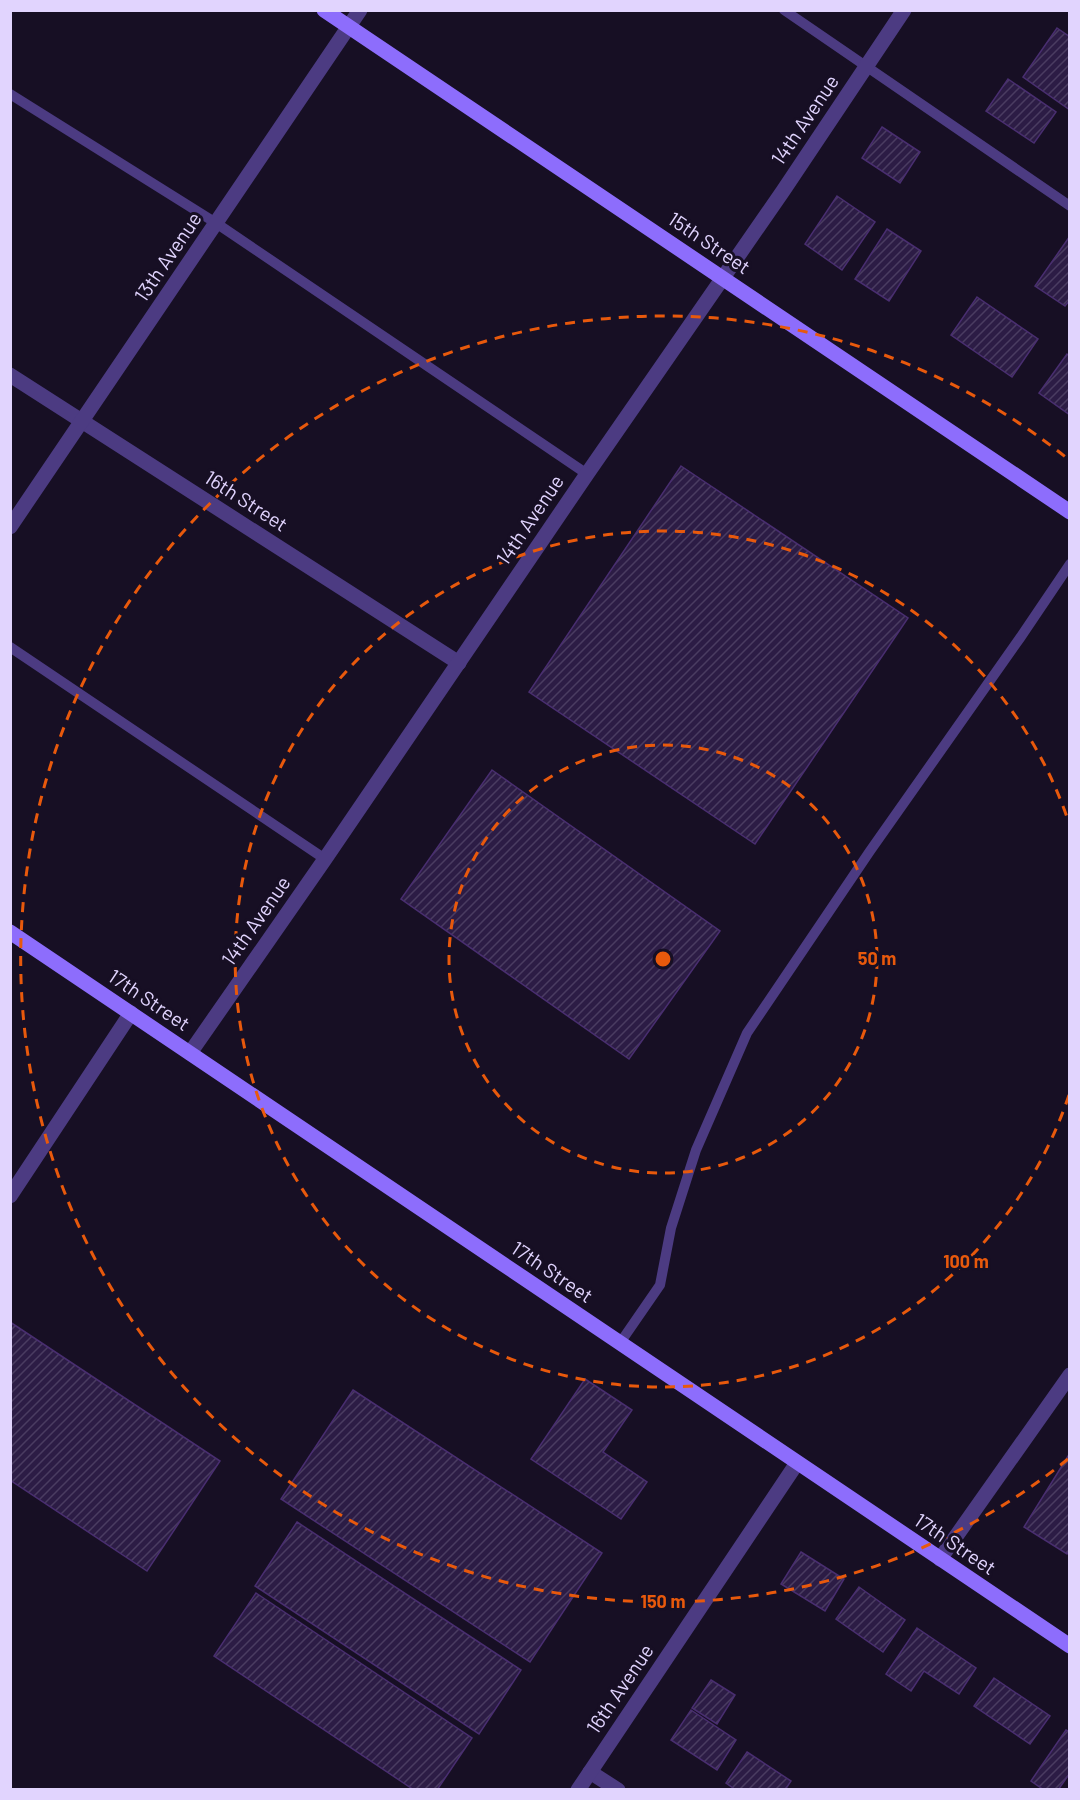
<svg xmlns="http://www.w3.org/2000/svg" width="1080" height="1800" viewBox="0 0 1080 1800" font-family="Barlow,sans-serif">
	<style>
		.building { fill: url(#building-hatch); stroke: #492e70; stroke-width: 1.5 }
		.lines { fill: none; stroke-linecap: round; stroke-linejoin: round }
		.lane { stroke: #4c3b82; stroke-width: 10 }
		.street { stroke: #4c3b82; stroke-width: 15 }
		.secondary { stroke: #8d6dfc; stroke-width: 15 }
		.ring { fill: none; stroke: #e8590c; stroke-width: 3; stroke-dasharray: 10 8 }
		.labels { text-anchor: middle; stroke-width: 6; stroke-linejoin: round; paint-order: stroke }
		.street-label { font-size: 20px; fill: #e1d4fe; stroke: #170f24 }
		.centre { fill: #e8590c; stroke: #170f24; stroke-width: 3 }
		.ring-label { font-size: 18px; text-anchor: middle; font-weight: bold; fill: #e8590c; stroke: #170f24; stroke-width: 6; stroke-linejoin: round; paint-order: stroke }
	</style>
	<defs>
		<pattern id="building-hatch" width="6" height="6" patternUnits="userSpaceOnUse" patternTransform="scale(1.5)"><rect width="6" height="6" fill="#2c1c45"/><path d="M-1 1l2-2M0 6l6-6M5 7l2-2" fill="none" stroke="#4a3c61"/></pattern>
	</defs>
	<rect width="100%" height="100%" fill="#170f24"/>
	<g class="building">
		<polygon points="1057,28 1070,37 1070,110 1023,77"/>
		<polygon points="1008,79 1056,112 1034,143 986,111"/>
		<polygon points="882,127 920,152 900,183 862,158"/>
		<polygon points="837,196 875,222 842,270 805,244"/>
		<polygon points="887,229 921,251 889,301 855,279"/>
		<polygon points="1070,236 1070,300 1065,306 1035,286"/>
		<polygon points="977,297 1038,339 1012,377 951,335"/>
		<polygon points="1067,354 1070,356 1070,415 1039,393"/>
		<polygon points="681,466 908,618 755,844 529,692"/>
		<polygon points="492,770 720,931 629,1059 401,899"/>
		<polygon points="10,1322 220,1461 147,1571 10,1480"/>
		<polygon points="585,1379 632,1410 603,1452 647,1482 621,1519 531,1459"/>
		<polygon points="353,1390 602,1553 530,1662 281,1499"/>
		<polygon points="1070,1453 1070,1549 1067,1554 1024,1527"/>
		<polygon points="297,1522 521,1670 479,1734 255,1586"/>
		<polygon points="801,1552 844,1579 825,1611 781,1584"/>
		<polygon points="859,1587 905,1620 883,1652 836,1619"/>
		<polygon points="256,1593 472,1738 437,1790 414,1790 214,1656"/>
		<polygon points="917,1628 976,1668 959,1694 924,1671 911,1691 886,1674"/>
		<polygon points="994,1678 1050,1716 1030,1744 974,1706"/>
		<polygon points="711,1680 735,1695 717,1724 692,1708"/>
		<polygon points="691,1710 736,1740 717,1770 671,1740"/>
		<polygon points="1066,1730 1070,1732 1070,1773 1058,1790 1044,1790 1031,1781"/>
		<polygon points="747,1752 791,1781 785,1790 736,1790 726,1783"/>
	</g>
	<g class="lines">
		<g class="lane">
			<polyline points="784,10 1070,206"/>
			<polyline points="10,94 216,223 587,474"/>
			<polyline points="10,647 325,859"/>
			<polyline points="620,1343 660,1285 671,1228 696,1150 747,1033 870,851 1020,638 1070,564"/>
		</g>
		<g class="street">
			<polyline points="10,375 459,663"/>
			<polyline points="10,527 360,10"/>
			<polyline points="190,1053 325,859 587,474 783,191 904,10"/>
			<polyline points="10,1196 131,1013"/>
			<polyline points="940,1559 1070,1375"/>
			<polyline points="590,1772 618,1790"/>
			<polyline points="578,1790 797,1463"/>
		</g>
		<g class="secondary">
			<polyline points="324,10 1070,512"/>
			<polyline points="10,932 1070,1646"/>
		</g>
	</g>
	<g class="ring">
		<circle cx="663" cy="959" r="214"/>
		<path d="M1069 1095A428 428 0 1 1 1069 823"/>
		<path d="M1068 1459A643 643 0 1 1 1068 459"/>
	</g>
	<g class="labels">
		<g class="street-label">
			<text transform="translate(805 120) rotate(-56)" y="7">14th Avenue</text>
			<text transform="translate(709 243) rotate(34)" y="7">15th Street</text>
			<text transform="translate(168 257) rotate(-56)" y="7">13th Avenue</text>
			<text transform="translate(246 501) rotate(33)" y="7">16th Street</text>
			<text transform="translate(530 520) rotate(-56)" y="7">14th Avenue</text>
			<text transform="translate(256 921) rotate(-55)" y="7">14th Avenue</text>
			<text transform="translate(149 1000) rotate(34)" y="7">17th Street</text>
			<text transform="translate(552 1272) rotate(34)" y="7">17th Street</text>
			<text transform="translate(955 1544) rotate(34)" y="7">17th Street</text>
			<text transform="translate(620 1689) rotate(-56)" y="7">16th Avenue</text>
		</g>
	</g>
	<circle cx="663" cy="959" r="9" class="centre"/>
	<g class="ring-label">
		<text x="877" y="965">50 m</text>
		<text x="966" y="1268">100 m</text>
		<text x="663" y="1608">150 m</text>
	</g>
	<rect width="1080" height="1800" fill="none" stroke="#e1d4fe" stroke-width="24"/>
</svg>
